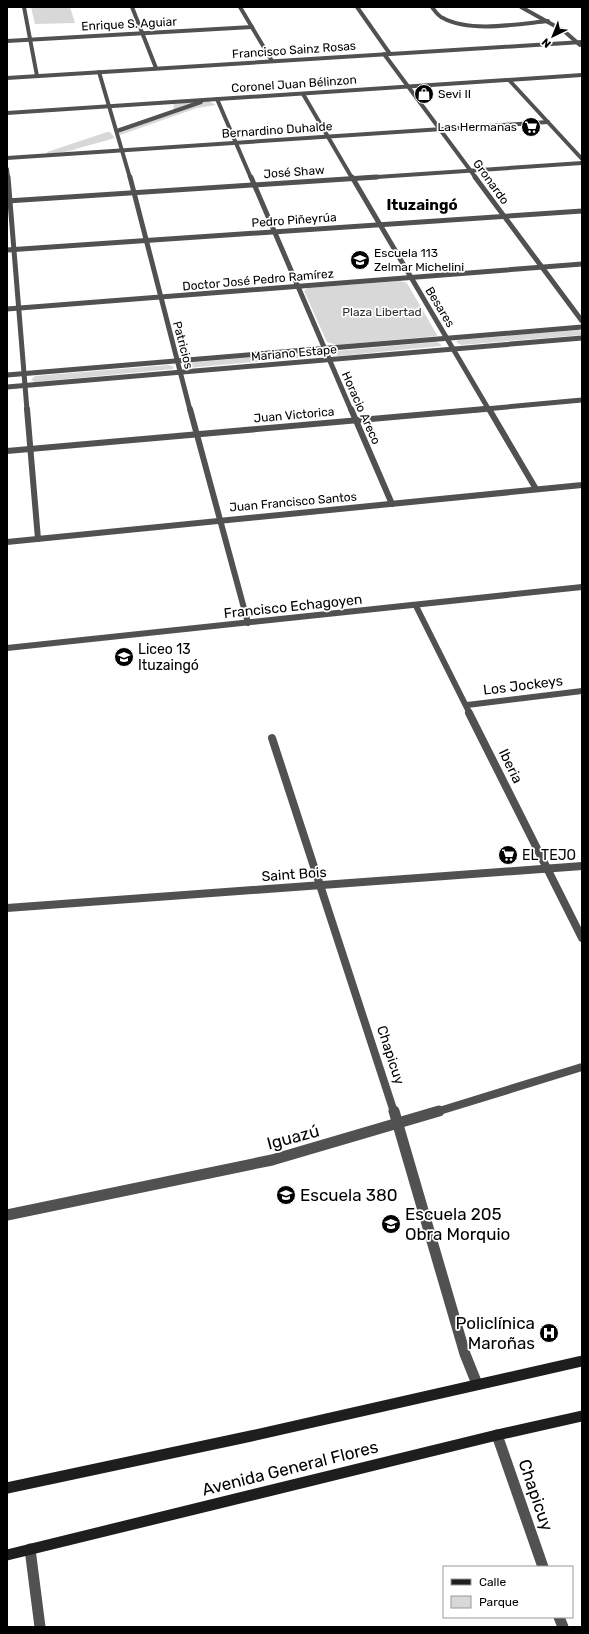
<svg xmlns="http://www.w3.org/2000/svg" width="589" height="1634" viewBox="0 0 589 1634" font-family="Rubik,sans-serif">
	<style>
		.green { fill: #d8d8d8 }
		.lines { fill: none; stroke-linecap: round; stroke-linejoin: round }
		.minor-far4 { stroke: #515151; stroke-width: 4 }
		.minor-far3 { stroke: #515151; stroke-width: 5 }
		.minor-far2 { stroke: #515151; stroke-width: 6 }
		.minor-far1 { stroke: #515151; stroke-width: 8 }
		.minor { stroke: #515151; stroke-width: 11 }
		.tertiary { stroke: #515151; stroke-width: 5 }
		.secondary { stroke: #1e1e1e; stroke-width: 11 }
		.labels { text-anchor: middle; stroke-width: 3.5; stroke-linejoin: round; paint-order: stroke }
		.far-street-label { font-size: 12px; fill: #000; stroke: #fff }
		.far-poi-label { font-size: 12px; fill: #000; stroke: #fff; text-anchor: start }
		.far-park-label { font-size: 12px; fill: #2f2f2f; stroke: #fff }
		.street-label { font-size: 14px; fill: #000; stroke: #fff }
		.poi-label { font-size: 14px; fill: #000; stroke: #fff; text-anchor: start }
		.far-district-label { font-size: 15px; font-weight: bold; fill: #000; stroke: #fff }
		.near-street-label { font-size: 17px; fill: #000; stroke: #fff }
		.near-poi-label { font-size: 17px; fill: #000; stroke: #fff; text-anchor: start }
	</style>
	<rect width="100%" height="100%" fill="#fff"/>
	<g class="green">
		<polygon points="31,7 70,7 75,23 35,24"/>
		<polygon points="208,101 216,105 197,108 120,135 118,128 174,110 173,103"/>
		<polygon points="107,132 110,132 115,138 65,152 47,154 47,152"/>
		<polygon points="400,281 407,283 437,335 437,336 337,345 327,342 304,291 308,288"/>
		<polygon points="578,330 582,331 582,335 461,345 456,342 458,340"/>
		<polygon points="436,342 441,344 441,346 338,356 334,353 336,351"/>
		<polygon points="317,352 321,354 321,356 187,368 183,365 185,363"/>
		<polygon points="169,365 174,367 173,369 35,382 31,380 35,376"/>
	</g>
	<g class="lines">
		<g class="minor-far4">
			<polyline points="24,7 37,76"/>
			<polyline points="132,7 156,68"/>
			<polyline points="240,7 272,61"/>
			<polyline points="357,7 390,54"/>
			<path d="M432,7C435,11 438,16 443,18C470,33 518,24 548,21"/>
			<polyline points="521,7 564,31 580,45"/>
			<polyline points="7,41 252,27"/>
			<polyline points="384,54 476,178"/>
			<polyline points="99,72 130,178"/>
			<polyline points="7,78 582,42"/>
			<polyline points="509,80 582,159"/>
			<polyline points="303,94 352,178"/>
			<polyline points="217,99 251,178"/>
			<polyline points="7,113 582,75"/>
			<polyline points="117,131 201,102"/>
			<polyline points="7,158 548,122"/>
			<polyline points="7,169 8,178"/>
			<polyline points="362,178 582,163"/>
		</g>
		<g class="minor-far3">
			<polyline points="8,177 27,410"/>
			<polyline points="130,177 190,410"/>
			<polyline points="251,177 351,410"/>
			<polyline points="352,177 489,410"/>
			<polyline points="475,177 582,321"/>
			<polyline points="7,201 377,177"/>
			<polyline points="7,250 582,211"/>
			<polyline points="7,309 582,264"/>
			<polyline points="474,410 582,400"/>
		</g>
		<g class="minor-far2">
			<polyline points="27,409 38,539"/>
			<polyline points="190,409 248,623"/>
			<polyline points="351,409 392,504"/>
			<polyline points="489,409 536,489"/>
			<polyline points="7,451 485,409"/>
			<polyline points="7,542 582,485"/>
			<polyline points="416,606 470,714"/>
			<polyline points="7,648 582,587"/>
			<polyline points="467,705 582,691"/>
		</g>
		<g class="minor-far1">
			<polyline points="469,713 582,938"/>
			<polyline points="272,738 394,1112"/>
			<polyline points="7,908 582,866"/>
			<polyline points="436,1112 582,1067"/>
		</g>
		<g class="minor">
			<polyline points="394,1111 465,1354 477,1384"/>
			<polyline points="7,1215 272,1160 439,1111"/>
			<polyline points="497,1435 543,1567"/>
			<polyline points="30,1549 40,1627"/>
			<polyline points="559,1617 563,1627"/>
		</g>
		<g class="tertiary">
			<polyline points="7,375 582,327"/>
			<polyline points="7,387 582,338"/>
		</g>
		<g class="secondary">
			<polyline points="7,1488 251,1436 582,1361"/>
			<polyline points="7,1555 497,1435 582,1416"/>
		</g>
	</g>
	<defs>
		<symbol id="shop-disc" viewBox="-11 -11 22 22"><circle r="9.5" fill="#000" stroke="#fff"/><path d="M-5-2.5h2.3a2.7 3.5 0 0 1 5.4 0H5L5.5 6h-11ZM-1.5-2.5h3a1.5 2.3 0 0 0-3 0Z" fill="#fff"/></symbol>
		<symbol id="supermarket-disc" viewBox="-11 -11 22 22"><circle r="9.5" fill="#000" stroke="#fff"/><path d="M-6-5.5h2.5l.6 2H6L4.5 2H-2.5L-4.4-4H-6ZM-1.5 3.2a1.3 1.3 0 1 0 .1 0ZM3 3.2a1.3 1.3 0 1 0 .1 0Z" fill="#fff"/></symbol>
		<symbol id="school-disc" viewBox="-11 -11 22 22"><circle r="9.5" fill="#000" stroke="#fff"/><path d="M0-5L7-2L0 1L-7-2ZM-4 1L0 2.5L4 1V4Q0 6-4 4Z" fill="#fff"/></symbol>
		<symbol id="hospital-disc" viewBox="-11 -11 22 22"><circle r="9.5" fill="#000" stroke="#fff"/><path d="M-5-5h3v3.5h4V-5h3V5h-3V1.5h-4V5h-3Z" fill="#fff"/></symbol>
	</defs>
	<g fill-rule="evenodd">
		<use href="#shop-disc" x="413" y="83" width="22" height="22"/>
		<use href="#supermarket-disc" x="520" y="116" width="22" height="22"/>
		<use href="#school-disc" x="349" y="249" width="22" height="22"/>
		<use href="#school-disc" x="113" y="646" width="22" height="22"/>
		<use href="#supermarket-disc" x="497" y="844" width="22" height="22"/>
		<use href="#school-disc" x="275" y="1184" width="22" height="22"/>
		<use href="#school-disc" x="380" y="1213" width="22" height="22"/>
		<use href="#hospital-disc" x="538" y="1322" width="22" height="22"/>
	</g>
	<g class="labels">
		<g class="far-street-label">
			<text transform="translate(129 24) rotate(-3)" y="4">Enrique S. Aguiar</text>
			<text transform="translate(294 50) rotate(-4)" y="4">Francisco Sainz Rosas</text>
			<text transform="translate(294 84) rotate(-4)" y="4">Coronel Juan Bélinzon</text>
			<text transform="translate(277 130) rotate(-4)" y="4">Bernardino Duhalde</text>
			<text transform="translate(294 172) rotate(-4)" y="4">José Shaw</text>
			<text transform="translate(491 182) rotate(54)" y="4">Gronardo</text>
			<text transform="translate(294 220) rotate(-4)" y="4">Pedro Piñeyrúa</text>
			<text transform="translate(258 280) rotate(-5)" y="4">Doctor José Pedro Ramírez</text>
			<text transform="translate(440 307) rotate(59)" y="4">Besares</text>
			<text transform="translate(183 345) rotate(75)" y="4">Patricios</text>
			<text transform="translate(294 353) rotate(-5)" y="4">Mariano Estape</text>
			<text transform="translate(361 408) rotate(66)" y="4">Horacio Areco</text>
			<text transform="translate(294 415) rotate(-5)" y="4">Juan Victorica</text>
			<text transform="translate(293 502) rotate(-5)" y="4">Juan Francisco Santos</text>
		</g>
		<g class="far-poi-label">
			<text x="438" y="98">Sevi II</text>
			<text x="517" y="131" text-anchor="end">Las Hermanas</text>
			<text x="374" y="257">Escuela 113<tspan x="374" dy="14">Zelmar Michelini</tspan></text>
		</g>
		<g class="far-park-label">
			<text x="382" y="316">Plaza Libertad</text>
		</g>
		<g class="street-label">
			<text transform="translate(293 606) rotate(-6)" y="5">Francisco Echagoyen</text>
			<text transform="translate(523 685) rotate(-7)" y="5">Los Jockeys</text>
			<text transform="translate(511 766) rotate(64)" y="5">Iberia</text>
			<text transform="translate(294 874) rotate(-4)" y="5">Saint Bois</text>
			<text transform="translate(391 1055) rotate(72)" y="5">Chapicuy</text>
		</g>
		<g class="poi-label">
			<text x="138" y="654">Liceo 13<tspan x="138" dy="16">Ituzaingó</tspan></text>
			<text x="522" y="860">EL TEJO</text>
		</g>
		<g class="far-district-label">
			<text x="422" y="210">Ituzaingó</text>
		</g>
		<g class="near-street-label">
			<text transform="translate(293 1137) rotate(-15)" y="6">Iguazú</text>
			<text transform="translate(290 1468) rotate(-14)" y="6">Avenida General Flores</text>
			<text transform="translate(536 1495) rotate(71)" y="6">Chapicuy</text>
		</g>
		<g class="near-poi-label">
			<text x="300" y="1201">Escuela 380</text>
			<text x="405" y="1220">Escuela 205<tspan x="405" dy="20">Obra Morquio</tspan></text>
			<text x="535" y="1329" text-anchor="end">Policlínica<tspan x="535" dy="20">Maroñas</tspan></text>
		</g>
	</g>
	<rect width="589" height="1634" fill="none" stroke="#000000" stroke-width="16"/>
	<rect x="443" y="1566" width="130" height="52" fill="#ffffff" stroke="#999999"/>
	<rect x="451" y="1579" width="20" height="6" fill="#1e1e1e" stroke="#999999"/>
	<text x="479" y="1586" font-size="12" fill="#000000">Calle</text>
	<rect x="451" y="1596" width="20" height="12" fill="#d8d8d8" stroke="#999999"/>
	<text x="479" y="1606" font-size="12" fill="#000000">Parque</text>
	<g transform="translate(553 36) rotate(223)" stroke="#ffffff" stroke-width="3" paint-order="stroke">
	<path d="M0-3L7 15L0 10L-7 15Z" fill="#000000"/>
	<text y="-6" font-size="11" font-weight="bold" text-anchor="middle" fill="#000000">N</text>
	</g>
</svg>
